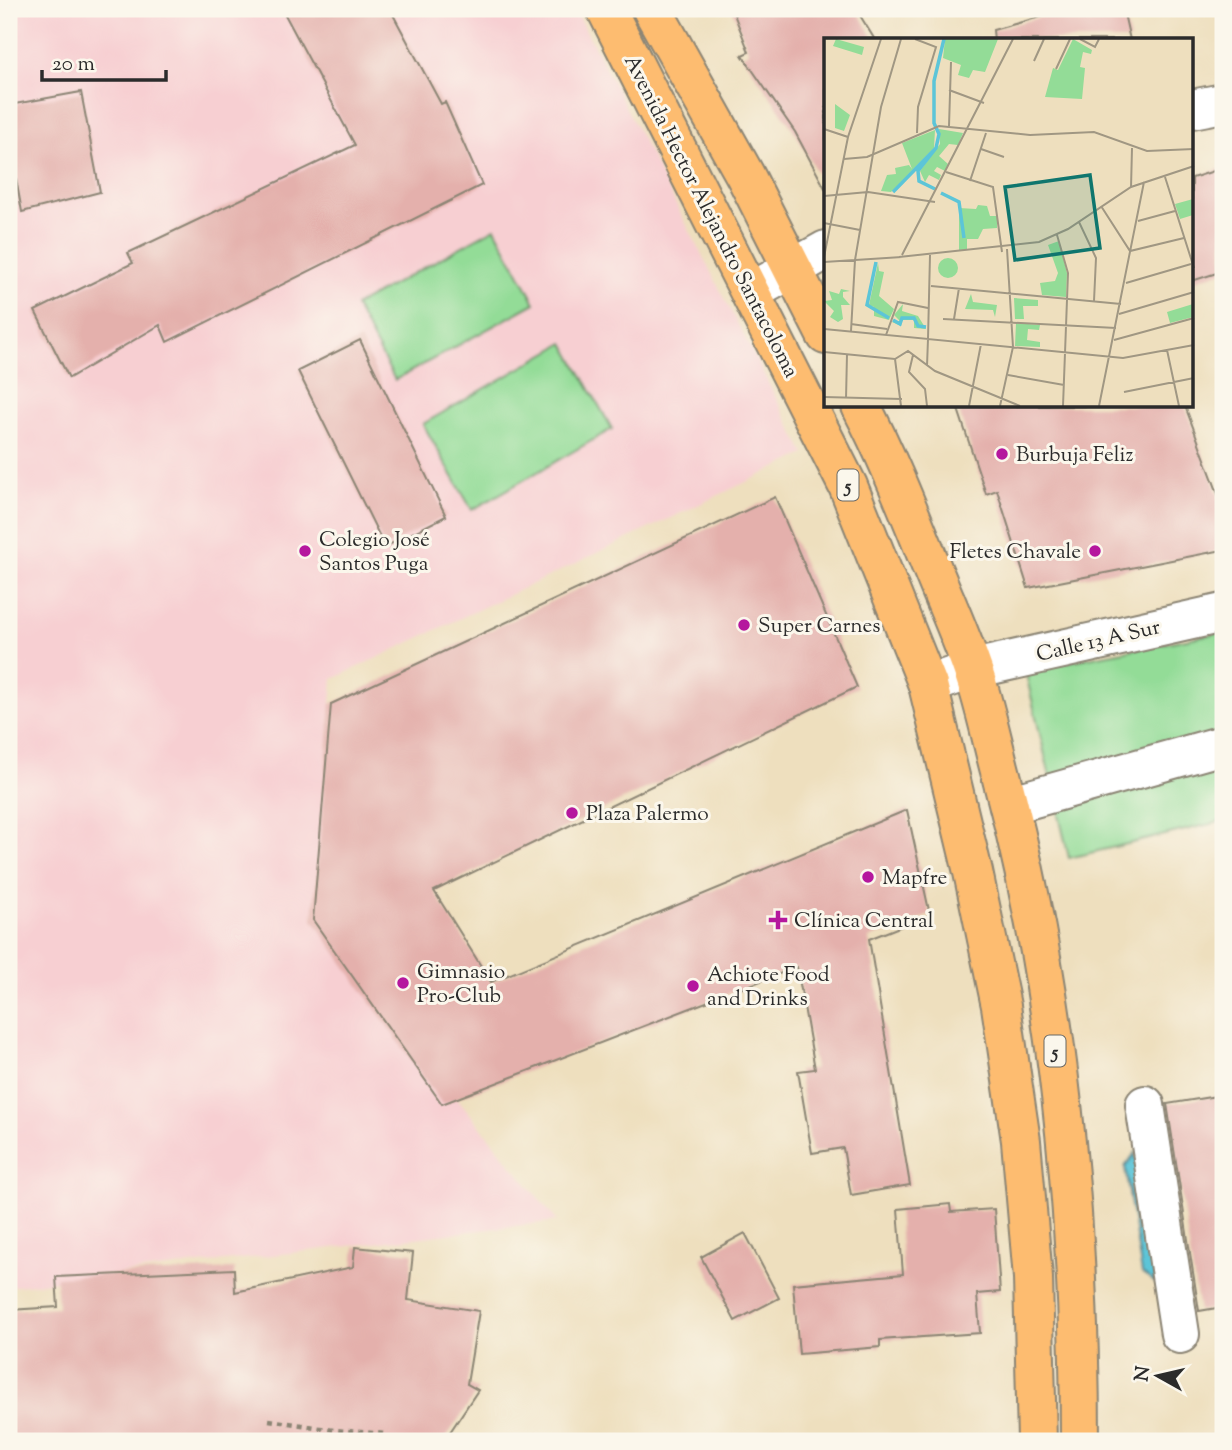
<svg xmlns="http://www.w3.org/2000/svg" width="1232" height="1450" viewBox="0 0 1232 1450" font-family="'Sorts Mill Goudy',serif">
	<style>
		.built { fill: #f7cfd2 }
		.green { fill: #93dc97; stroke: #5f8461; stroke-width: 2 }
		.water { fill: #5cc5d8; stroke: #447882; stroke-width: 2 }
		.building { fill: #e4b0ac }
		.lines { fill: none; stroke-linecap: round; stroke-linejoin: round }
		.minor-casing { stroke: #8c8574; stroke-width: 42 }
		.major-casing { stroke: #8c8574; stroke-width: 42 }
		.path { stroke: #8c8574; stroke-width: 4.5; stroke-dasharray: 5 5; stroke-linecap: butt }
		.minor { stroke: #fff; stroke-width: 38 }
		.major { stroke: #fdbc70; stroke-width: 38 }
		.poi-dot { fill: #b5179e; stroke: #fbf7ec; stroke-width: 2.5 }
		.labels { text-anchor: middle; stroke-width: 6; stroke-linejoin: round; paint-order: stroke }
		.shield { fill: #fbf7ec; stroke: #696865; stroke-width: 2 }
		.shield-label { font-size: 19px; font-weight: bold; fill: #2b2b2b }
		.street-label { font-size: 21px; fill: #2b2b2b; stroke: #fbf7ec }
		.poi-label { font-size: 21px; fill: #2b2b2b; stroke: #fbf7ec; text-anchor: start }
		.inset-river { fill: none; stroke: #5cc5d8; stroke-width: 3.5 }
		.inset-road { fill: none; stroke: #a09783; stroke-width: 2 }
		.view { fill: #0f766e; fill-opacity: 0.15; stroke: #0f766e; stroke-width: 3.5 }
		.inset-edge { fill: none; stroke: #2b2b2b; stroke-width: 3.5 }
	</style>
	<rect width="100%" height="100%" fill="#fbf7ec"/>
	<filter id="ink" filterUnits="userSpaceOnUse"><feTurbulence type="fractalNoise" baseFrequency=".0143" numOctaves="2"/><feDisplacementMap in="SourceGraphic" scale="14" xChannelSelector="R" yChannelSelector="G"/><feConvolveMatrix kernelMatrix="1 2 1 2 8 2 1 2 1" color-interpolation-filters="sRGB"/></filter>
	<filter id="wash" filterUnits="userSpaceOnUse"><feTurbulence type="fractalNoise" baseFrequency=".00686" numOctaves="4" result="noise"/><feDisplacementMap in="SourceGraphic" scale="28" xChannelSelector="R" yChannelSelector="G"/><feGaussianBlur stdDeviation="1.57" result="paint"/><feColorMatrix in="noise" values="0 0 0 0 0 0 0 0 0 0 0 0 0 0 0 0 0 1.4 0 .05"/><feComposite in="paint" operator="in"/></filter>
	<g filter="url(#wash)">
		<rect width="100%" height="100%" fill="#eedfbe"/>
		<polygon class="built" points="9,9 575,9 805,454 333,679 313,920 557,1221 9,1287"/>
		<g class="green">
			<polygon points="495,228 535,303 395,380 355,306"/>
			<polygon points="564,343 612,429 472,510 423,424"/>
			<polygon points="1223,632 1223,821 1069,858 1025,670"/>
		</g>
		<polygon class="water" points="1135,1153 1156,1283 1142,1274 1125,1167"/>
		<g id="blocks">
			<g class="building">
				<polygon points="282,9 390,9 441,104 445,102 482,185 167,342 160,325 69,378 35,311 133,263 128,253 355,145"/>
				<polygon points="732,9 856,9 875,40 826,40 826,190 795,132 742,55 749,52"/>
				<polygon points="1069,9 1123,9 1130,40 994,40 993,30"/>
				<polygon points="81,92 100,192 22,212 9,139 9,105"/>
				<polygon points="1223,168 1223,271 1192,281 1192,178"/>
				<polygon points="360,340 446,516 385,547 298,371"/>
				<polygon points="957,406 1185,406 1223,507 1223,550 1028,588 997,490 986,494"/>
				<polygon points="775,497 857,687 434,891 491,982 907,810 930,915 869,939 910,1185 851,1195 843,1148 812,1153 798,1071 815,1069 797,967 442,1104 313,920 331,704"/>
				<polygon points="1223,1095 1223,1307 1199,1311 1167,1104"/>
				<polygon points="950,1204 951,1212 994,1209 1000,1292 977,1294 980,1333 880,1340 880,1347 799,1354 793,1284 903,1274 898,1209"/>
				<polygon points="745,1233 779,1298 735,1321 701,1257"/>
				<polygon points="355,1247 413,1253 408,1300 479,1311 467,1384 478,1390 444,1441 9,1441 9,1310 58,1307 56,1277 234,1269 235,1292 353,1267"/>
			</g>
		</g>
	</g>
	<g filter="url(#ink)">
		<use href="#blocks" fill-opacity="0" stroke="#8c8574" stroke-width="2"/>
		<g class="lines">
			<defs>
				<g id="minor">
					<polyline points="1192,109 1223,103"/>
					<polyline points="751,292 826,250"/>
					<polyline points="928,685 973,669 1223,613"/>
					<polyline points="1009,805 1223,745"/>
					<polyline points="1145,1105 1180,1334"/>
				</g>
				<g id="major">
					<polyline points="606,9 848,486 928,685 973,872 1001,1006 1021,1141 1033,1278 1037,1441"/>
					<polyline points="652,9 745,175 826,335"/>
					<path d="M861,406C889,460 911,517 934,573C947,605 961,636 972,668C984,701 991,737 1000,771C1059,990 1080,1216 1080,1441"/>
				</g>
			</defs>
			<use href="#minor" class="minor-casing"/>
			<use href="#major" class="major-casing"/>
			<polyline class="path" points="269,1420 334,1430 387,1434 387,1441"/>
			<use href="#minor" class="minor"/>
			<use href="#major" class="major"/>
		</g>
	</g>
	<g class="poi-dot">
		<circle cx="1002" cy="454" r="7"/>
		<circle cx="305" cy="551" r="7"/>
		<circle cx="1095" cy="551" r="7"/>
		<circle cx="744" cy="625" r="7"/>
		<circle cx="572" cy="813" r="7"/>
		<circle cx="868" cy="877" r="7"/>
		<path d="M774.5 909.5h7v7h7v7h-7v7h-7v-7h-7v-7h7z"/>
		<circle cx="403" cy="983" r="7"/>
		<circle cx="693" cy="986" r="7"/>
	</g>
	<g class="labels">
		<g class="shield">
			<rect x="837.5" y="469.5" width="21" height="31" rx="5"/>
			<rect x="1044.5" y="1035.5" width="21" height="31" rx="5"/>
		</g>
		<g class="shield-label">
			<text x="848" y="492">5</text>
			<text x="1055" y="1058">5</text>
		</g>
		<g class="street-label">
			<text transform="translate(712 216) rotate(63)" y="7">Avenida Hector Alejandro Santacoloma</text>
			<text transform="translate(1098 640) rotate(-13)" y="7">Calle 13 A Sur</text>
		</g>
		<g class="poi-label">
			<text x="1016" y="461">Burbuja Feliz</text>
			<text x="319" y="546">Colegio José<tspan x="319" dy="24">Santos Puga</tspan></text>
			<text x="1081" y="558" text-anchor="end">Fletes Chavale</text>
			<text x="758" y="632">Super Carnes</text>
			<text x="586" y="820">Plaza Palermo</text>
			<text x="882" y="884">Mapfre</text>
			<text x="794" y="927">Clínica Central</text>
			<text x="417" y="978">Gimnasio<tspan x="417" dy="24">Pro-Club</tspan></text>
			<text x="707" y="981">Achiote Food<tspan x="707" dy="24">and Drinks</tspan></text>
		</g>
	</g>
	<g transform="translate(824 38)">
		<rect width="369" height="369" fill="#eedfbe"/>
		<path d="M12,1L40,9L38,17L9,8ZM121,1H174L161,34L149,32L145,40L134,37L137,27L119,20ZM249,1L268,12L267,16L259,14L256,29L261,30L258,61L221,59L229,30L234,32ZM11,66L26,77L20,93L11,90ZM115,91L139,95L134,107L125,106L115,118L124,126L121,133L113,129L110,133L117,137L115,142L105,137L101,144L96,133L116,106ZM111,92L110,110L67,154L57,153L63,137L72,136L71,130L85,127L88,131L78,105ZM369,161V177L356,181L351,166ZM154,167L163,168L166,178H173V190L159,191L154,201H143V212H135V170L152,171ZM235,203L243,235L242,259L218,257L216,245L231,243L234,235L224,207ZM114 230a10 10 0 1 1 20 0a10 10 0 1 1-20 0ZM54,225L55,233L60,234L55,258L70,271L65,282L50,278V269L45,267ZM17,251L26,253L19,254V259L26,267H17L19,281L14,284L6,279L10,273L0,263L8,262L5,253L15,256ZM147,256L149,264L173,267L171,279L169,272L141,271ZM190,260L214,262V268H199L200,281H191ZM79,266L78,273L94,278L102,291L90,290V282H78L77,288L68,284L76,283L70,277ZM369,266V279L346,285L343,274ZM192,285L216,287L215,292L204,291L203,302L216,304V309L191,308Z" fill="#93dc97"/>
		<path class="inset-river" d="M111,151L95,143L94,133L112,110L115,96L110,85V43L120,1M69,154L112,110M117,155L135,164L140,200M52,224L43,267L65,280M69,282L76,286L78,280H90L94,288L102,289"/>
		<path class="inset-road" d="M91,1L112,9L94,69L93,95M256,1L271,9L275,1M210,23L220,1M232,31L246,1M125,52L160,65M125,88L127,24M0,91L24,99M157,111L180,119M20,121L43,119L115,88L206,97L270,94L323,113L370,111M122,134L169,149L178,214M341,139L370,230M146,143L162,95M307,150L308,110M0,158L44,154L111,164M277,168L306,213L360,200M314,183L351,173M255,184L272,220L270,263M0,185L36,192M233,197L244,235L239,368M78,217L189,1M0,219L24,99L57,1M75,219L215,204L244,191L307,149L370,128M31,222L57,69L77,1M0,224L78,219M302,245L367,226M107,248L297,266M295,276L370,254M119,281L292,290M130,281L135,250M27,286L63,291M0,291L104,301L106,217M27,293L31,222M62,297L74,264L104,270M290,302L370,280M343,312L355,368M0,314L71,321L84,313L111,333L196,368M89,317L85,334L101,351L103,368M71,321L77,368M103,328L104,301L299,320L370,307M184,337L240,347M300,354L370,340M0,359L78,361M22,361L23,316M145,368L157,306M176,368L189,309L183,211M275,368L320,144"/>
		<path class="view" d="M266,137L276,210L191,222L181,149Z"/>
		<rect width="369" height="369" class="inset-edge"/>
	</g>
	<rect width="1232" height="1450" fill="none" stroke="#fbf7ec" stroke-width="35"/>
	<g transform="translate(1158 1376) rotate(278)" stroke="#fbf7ec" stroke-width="5" paint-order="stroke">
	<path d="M0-5L12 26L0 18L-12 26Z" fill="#2b2b2b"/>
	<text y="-10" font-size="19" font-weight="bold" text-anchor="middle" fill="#2b2b2b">N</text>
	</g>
	<path d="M42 70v10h124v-10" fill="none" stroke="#2b2b2b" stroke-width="3.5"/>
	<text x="52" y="70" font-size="21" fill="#2b2b2b" stroke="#fbf7ec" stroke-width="5" paint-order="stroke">20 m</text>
</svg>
